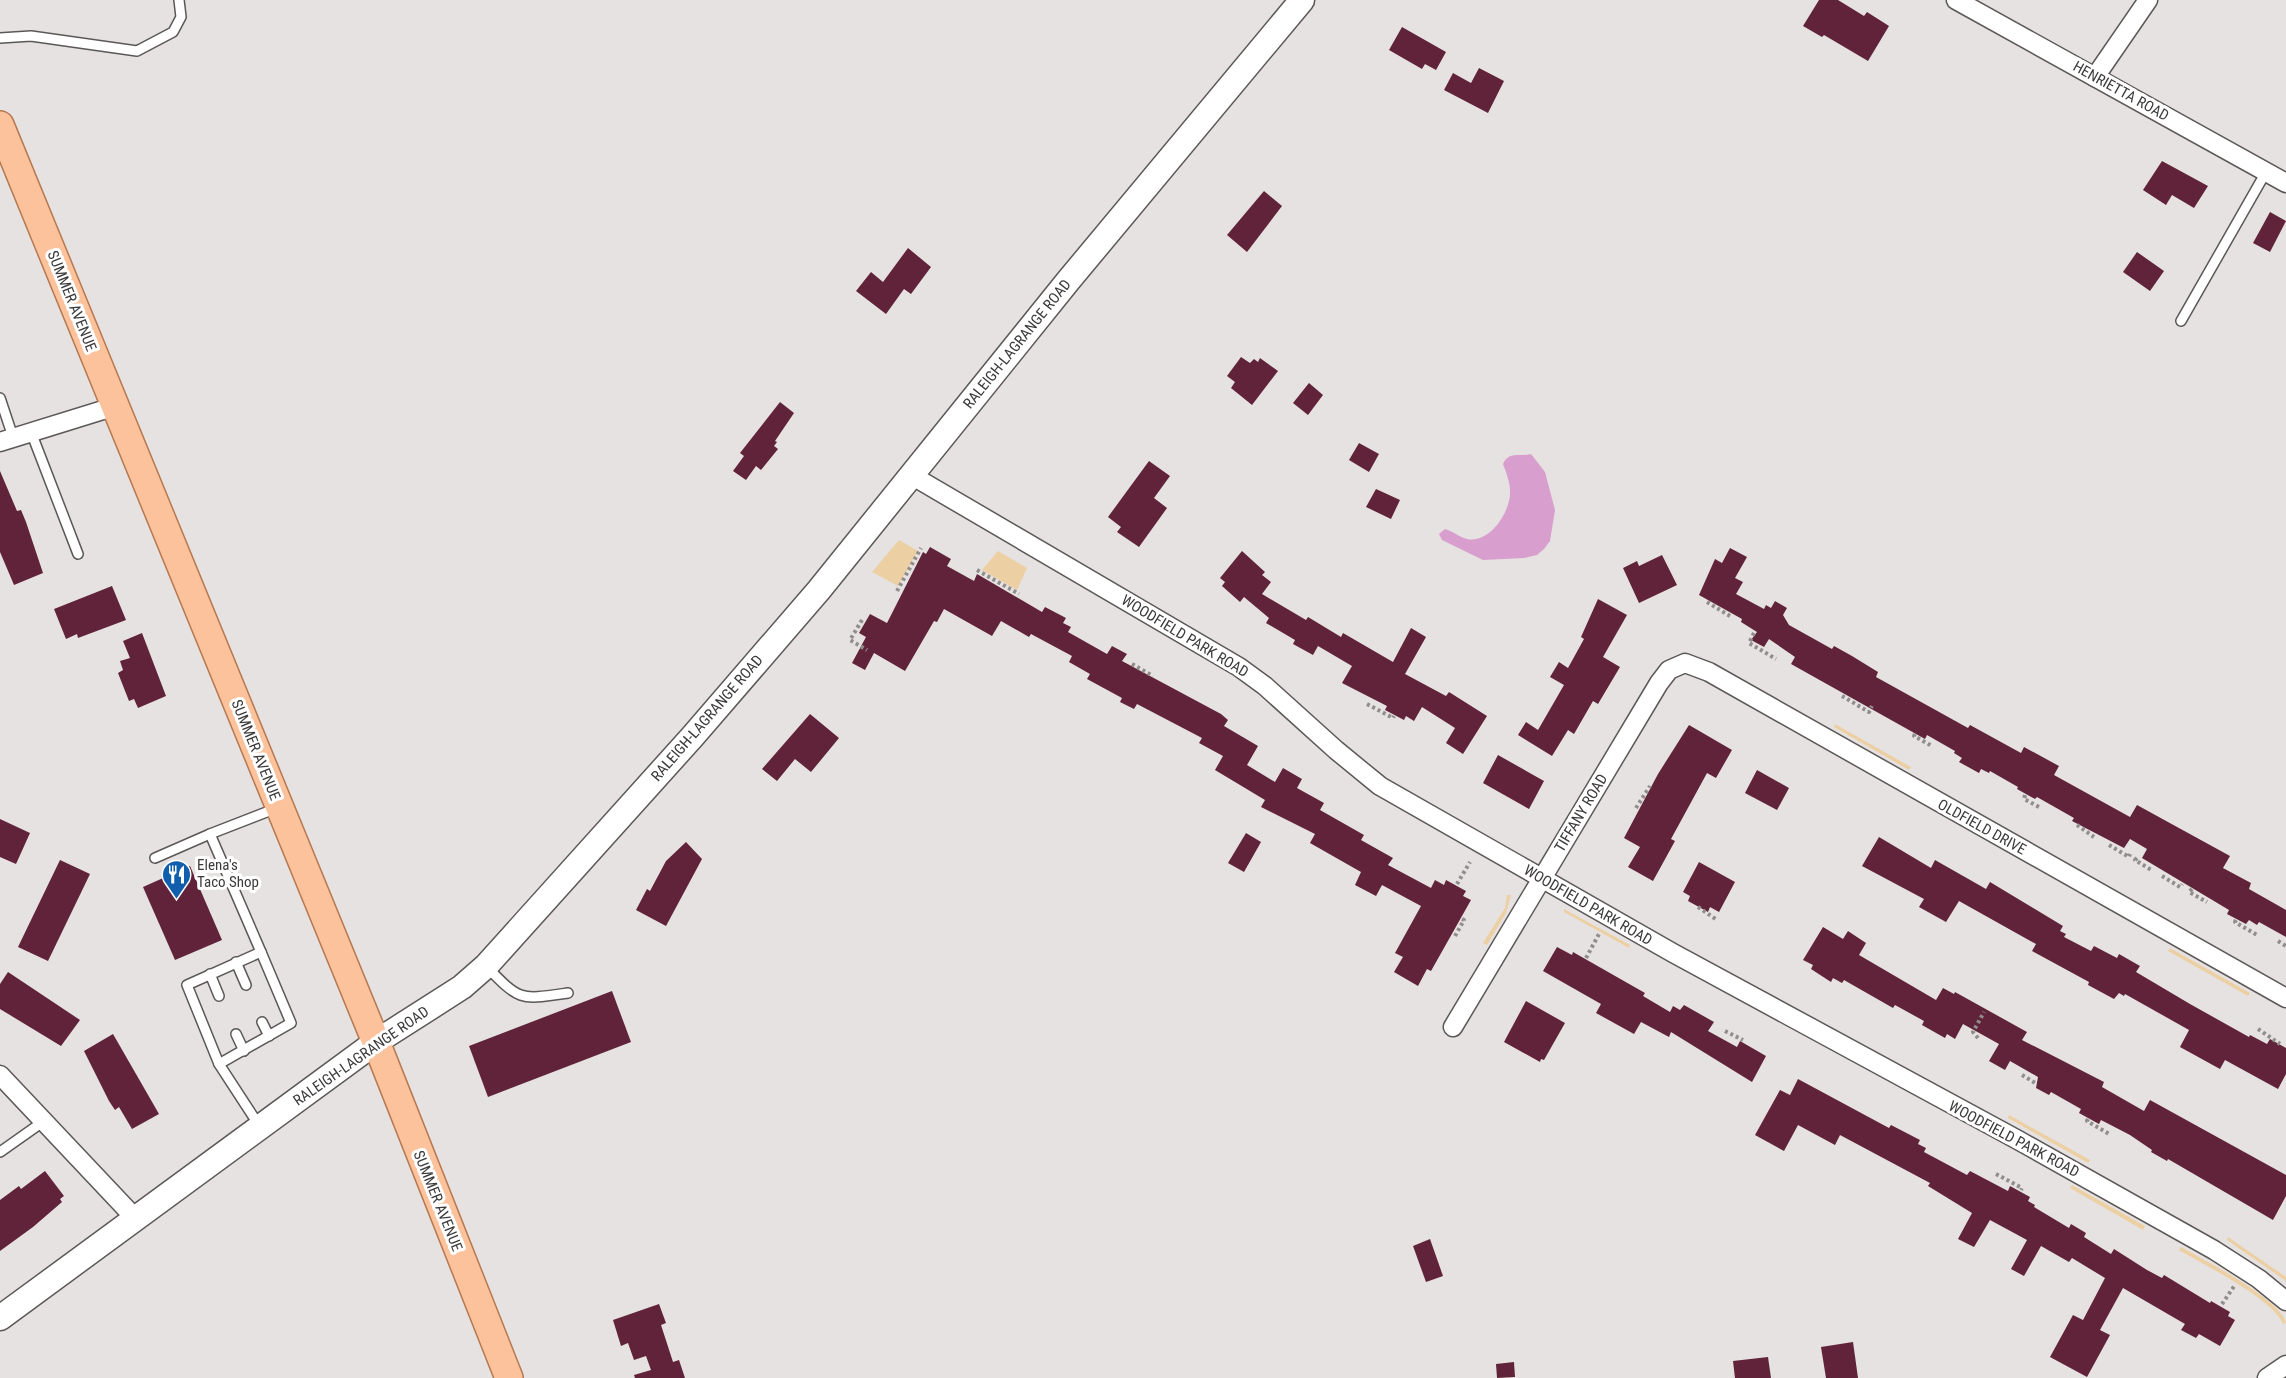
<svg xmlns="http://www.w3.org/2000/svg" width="2286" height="1378" viewBox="0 0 2286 1378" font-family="'Roboto Condensed',sans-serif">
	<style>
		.green { fill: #ecd0a3 }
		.water { fill: #d89ecd }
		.building { fill: #602339 }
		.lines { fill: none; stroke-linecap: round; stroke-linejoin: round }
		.lane-casing { stroke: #5c5858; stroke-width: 12 }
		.street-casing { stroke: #5c5858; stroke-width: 21 }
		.secondary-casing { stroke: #5c5858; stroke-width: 27 }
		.primary-casing { stroke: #b7784f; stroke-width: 30 }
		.path { stroke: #908d8c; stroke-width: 4; stroke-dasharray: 3 3; stroke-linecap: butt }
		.lane { stroke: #fff; stroke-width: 9 }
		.street { stroke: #fff; stroke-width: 18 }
		.secondary { stroke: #fff; stroke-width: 24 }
		.primary { stroke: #fbc29c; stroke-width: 27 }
		.labels { text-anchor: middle; stroke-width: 6; stroke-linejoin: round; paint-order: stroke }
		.street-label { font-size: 15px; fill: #3c3a3a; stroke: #fff }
		.poi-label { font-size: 15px; fill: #3c3a3a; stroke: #fff; text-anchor: start }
	</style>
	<rect width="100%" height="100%" fill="#e6e2e1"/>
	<g class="green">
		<polygon points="899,540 918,551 898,586 872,572"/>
		<polygon points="998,551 1027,568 1017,590 982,570"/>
		<polygon points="1835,724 1911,767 1909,770 1834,727"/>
		<polygon points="1507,895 1511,895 1506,913 1487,945 1483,943 1505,908"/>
		<polygon points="1564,909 1630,945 1629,948 1564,912"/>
		<polygon points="2170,948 2250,993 2248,996 2168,951"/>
		<polygon points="2009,1115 2090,1160 2088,1163 2008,1118"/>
		<polygon points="2072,1185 2145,1226 2143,1230 2070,1188"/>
		<polygon points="2228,1237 2286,1277 2286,1281 2227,1240"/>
		<path d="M2181,1247C2204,1260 2282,1300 2286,1323L2283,1324C2272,1298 2204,1265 2179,1250Z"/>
	</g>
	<path class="water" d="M1531,454L1545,472L1555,510L1550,541L1544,549L1537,555L1524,558L1483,560L1442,540L1439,534L1445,529C1453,531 1459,537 1467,539C1490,544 1511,511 1510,491C1510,482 1506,472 1503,464C1509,451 1520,457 1531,454Z"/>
	<g class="building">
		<polygon points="1819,0 1838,0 1864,16 1867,12 1889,26 1868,61 1824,35 1822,37 1803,26"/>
		<polygon points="1402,27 1446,52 1436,70 1425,64 1422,69 1389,50"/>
		<polygon points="1479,68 1504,81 1488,113 1444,90 1453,73 1471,83"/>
		<polygon points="2162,161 2208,186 2194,208 2172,195 2166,205 2143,190"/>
		<polygon points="1264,191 1282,206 1247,252 1227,235"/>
		<polygon points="2270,212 2286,221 2270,252 2253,243"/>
		<polygon points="908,248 931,267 911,294 904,289 886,314 856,291 871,272 883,282"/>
		<polygon points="2137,252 2164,271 2150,291 2123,272"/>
		<polygon points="1241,357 1250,363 1254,359 1258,362 1260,358 1278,371 1252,405 1231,388 1235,382 1227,376"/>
		<polygon points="1309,383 1323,395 1308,415 1293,403"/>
		<polygon points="780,402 794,413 775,441 777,442 774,446 778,449 761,470 756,466 746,480 733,471 744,456 740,453"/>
		<polygon points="1359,443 1379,454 1369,472 1349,460"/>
		<polygon points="1149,461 1170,476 1154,498 1167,508 1139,547 1117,532 1121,527 1108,517"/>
		<polygon points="0,471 17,511 21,510 26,522 43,573 14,585 0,552"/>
		<polygon points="1376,489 1400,500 1391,519 1366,507"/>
		<polygon points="930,547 951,559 947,566 974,581 977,574 1042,612 1045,607 1066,618 1063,623 1071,627 1068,632 1107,654 1112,646 1127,654 1122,661 1221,714 1228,720 1224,726 1258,746 1247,765 1275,782 1283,768 1302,779 1297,788 1324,803 1320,810 1364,835 1361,840 1393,858 1388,865 1431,888 1435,880 1444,885 1446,880 1466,891 1463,896 1471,900 1431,971 1427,969 1418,986 1394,972 1403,957 1395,953 1421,906 1382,885 1376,896 1355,885 1361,872 1310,843 1315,834 1261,807 1265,800 1215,770 1223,756 1199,743 1202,738 1137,704 1134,709 1120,702 1122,698 1087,679 1090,674 1069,662 1072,656 1031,634 1029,637 1001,621 992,636 944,609 937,622 934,621 905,671 874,653 865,670 852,663 866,637 859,633 870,614 887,623 923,552 926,554"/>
		<polygon points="1730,548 1747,557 1735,578 1743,582 1736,594 1764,609 1766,605 1771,608 1775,601 1787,608 1783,615 1789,625 1832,649 1834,646 1852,656 1878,672 1876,677 1968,728 1970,725 2021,753 2024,747 2059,766 2054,775 2130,817 2137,805 2230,856 2223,868 2251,883 2249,889 2286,910 2286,937 2259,922 2257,925 2249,920 2246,924 2227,914 2229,910 2142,858 2147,849 2130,839 2124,848 2072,821 2074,818 2037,797 2035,799 2017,789 2018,787 1990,771 1989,773 1981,769 1979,773 1959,762 1962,758 1954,753 1955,751 1927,735 1925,739 1791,664 1795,657 1769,639 1764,647 1751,640 1757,632 1741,622 1742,619 1699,595 1715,559 1722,563"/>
		<polygon points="1242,551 1265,572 1262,575 1271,582 1262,594 1306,620 1308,617 1341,637 1343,633 1393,662 1411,628 1426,637 1405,674 1446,696 1449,692 1487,716 1463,754 1446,743 1455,728 1422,707 1414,721 1406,716 1404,720 1385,710 1387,706 1342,683 1352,666 1318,646 1313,655 1293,644 1295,640 1266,623 1269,618 1244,597 1240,602 1222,586 1225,582 1220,578"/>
		<polygon points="1662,555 1677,585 1639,603 1623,568 1637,561 1639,566"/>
		<polygon points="112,586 126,620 78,638 77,634 66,639 54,609"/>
		<polygon points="1598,599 1627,615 1603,657 1620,667 1598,704 1593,701 1574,734 1568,730 1552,756 1518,735 1526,722 1538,730 1564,685 1550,677 1559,662 1568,668 1584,639 1581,637"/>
		<polygon points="142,633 166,696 138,708 134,699 129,701 118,673 123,670 120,661 130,658 123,641"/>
		<polygon points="810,714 839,738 811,772 795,759 777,781 762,769"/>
		<polygon points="1689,725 1732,750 1716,778 1707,773 1671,839 1675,841 1653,881 1628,867 1640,847 1624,838 1658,774"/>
		<polygon points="1498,755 1544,781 1529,809 1483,783"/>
		<polygon points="1757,770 1789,788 1777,810 1745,793"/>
		<polygon points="0,819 30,833 16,864 0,857"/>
		<polygon points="1246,833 1261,842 1244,872 1228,863"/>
		<polygon points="1879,837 1931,868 1935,860 1986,889 1990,882 2063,926 2060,931 2066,934 2064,937 2091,951 2094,946 2117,958 2119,954 2140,966 2136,972 2190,1004 2249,1037 2250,1035 2267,1044 2270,1039 2286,1048 2286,1074 2278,1089 2225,1060 2220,1069 2180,1047 2189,1030 2125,994 2124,996 2119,993 2114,999 2088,985 2089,982 2032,951 2036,944 1959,901 1946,922 1919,907 1924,899 1862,866"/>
		<polygon points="686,842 702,859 666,926 636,910 647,889 650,891 666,861"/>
		<polygon points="60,860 90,874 48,961 18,947"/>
		<polygon points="1699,862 1735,882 1719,912 1710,907 1708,912 1688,901 1690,896 1683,892"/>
		<polygon points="190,866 222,940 175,960 143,887"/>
		<polygon points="1823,927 1843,939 1848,931 1866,943 1859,955 1936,1000 1943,988 1954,994 1955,992 2027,1032 2022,1040 2104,1082 2102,1087 2144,1111 2150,1100 2286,1175 2286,1196 2273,1220 2168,1159 2167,1161 2151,1152 2152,1150 2130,1135 2101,1120 2099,1124 2079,1113 2081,1109 2051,1092 2049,1095 2036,1088 2038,1077 2010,1061 2005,1070 1989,1061 1999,1044 1963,1024 1955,1039 1947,1034 1945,1038 1922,1025 1924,1021 1895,1005 1893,1008 1844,980 1842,983 1833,978 1831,982 1811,969 1813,965 1803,960"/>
		<polygon points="1557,947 1572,955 1573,952 1645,993 1643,996 1670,1012 1673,1006 1680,1010 1684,1005 1714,1022 1708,1031 1737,1047 1740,1041 1766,1056 1752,1082 1671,1032 1669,1037 1641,1022 1634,1034 1596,1013 1601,1004 1543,971"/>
		<polygon points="8,972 80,1020 61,1046 0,1009 0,984"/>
		<polygon points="612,991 631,1042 488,1097 469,1046"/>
		<polygon points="1526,1001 1565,1023 1544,1060 1541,1059 1540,1062 1504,1042"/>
		<polygon points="113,1034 159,1114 132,1129 119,1107 115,1110 109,1101 84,1051"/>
		<polygon points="1798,1079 1889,1128 1891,1125 1920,1140 1918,1144 1926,1148 1924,1152 1967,1175 1970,1171 2008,1191 2010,1186 2030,1197 2028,1201 2035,1205 2034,1207 2069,1228 2071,1224 2086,1233 2084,1237 2111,1254 2114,1249 2147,1270 2162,1278 2164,1275 2210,1303 2211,1301 2230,1312 2228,1316 2235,1320 2220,1346 2199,1334 2196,1338 2181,1330 2185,1324 2123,1288 2100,1330 2110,1335 2087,1377 2050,1357 2073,1315 2083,1320 2105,1278 2072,1258 2069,1262 2041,1246 2024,1276 2011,1269 2027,1240 1990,1220 1974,1247 1958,1239 1972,1213 1928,1186 1930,1183 1840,1135 1835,1145 1798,1125 1784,1151 1755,1135 1780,1090 1790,1095"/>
		<polygon points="45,1171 64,1196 60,1199 62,1202 33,1227 0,1251 0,1200 19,1186 21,1189"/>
		<polygon points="1430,1239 1443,1276 1426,1282 1413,1246"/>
		<polygon points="659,1304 666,1323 661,1325 673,1362 679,1360 685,1378 635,1378 634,1375 651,1370 646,1356 634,1360 628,1343 621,1346 613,1320"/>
		<polygon points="1853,1342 1858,1378 1826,1378 1821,1347"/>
		<polygon points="1768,1357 1771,1378 1735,1378 1733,1361"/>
		<polygon points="1514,1362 1515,1377 1497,1378 1496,1364"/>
	</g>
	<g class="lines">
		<defs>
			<g id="lane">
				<polyline points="0,38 31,36 137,51 173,32 181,17 179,0"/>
				<polyline points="2181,321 2266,172"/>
				<polyline points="0,398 13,437"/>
				<polyline points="31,432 78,554"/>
				<polyline points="155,858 210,834"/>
				<polyline points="236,962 246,985"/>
				<path d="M486,966C520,1001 519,1000 568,993"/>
				<polyline points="210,974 219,996"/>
				<polyline points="262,1022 269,1036"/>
				<polyline points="236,1034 244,1051"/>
				<polyline points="219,1064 291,1023 261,952"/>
				<polyline points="260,1127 219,1064 187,985 261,952 210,834 277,808"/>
				<polyline points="0,1152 44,1121"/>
			</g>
			<g id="street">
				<polyline points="1956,0 2286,183"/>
				<polyline points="2095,77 2148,0"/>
				<polyline points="0,442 116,406"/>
				<polyline points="911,475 1239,667 1265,686 1336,750 1380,786 1673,953 2018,1140 2214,1250 2259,1279 2286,1301"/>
				<polyline points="1453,1027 1659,683 1669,670 1685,663 1709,672 2286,998"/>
				<polyline points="0,1075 135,1218"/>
				<polyline points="2267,1378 2286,1365"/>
			</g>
			<polyline id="secondary" points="0,1318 376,1042 462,987 486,966 693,736 819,590 1068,281 1302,0"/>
			<polyline id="primary" points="0,125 376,1042 509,1378"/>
		</defs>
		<use href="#lane" class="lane-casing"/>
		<use href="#street" class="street-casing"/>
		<use href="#secondary" class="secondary-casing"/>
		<use href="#primary" class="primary-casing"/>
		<g class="path">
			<polyline points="977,570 1019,594"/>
			<polyline points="897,591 921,548"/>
			<polyline points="1707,602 1730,616"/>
			<polyline points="862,620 850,640 867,650"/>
			<polyline points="1754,633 1749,643 1776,659"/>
			<polyline points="1132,664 1153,676"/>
			<polyline points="1842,696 1869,712 1872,706"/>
			<polyline points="1367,704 1393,718 1394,716"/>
			<polyline points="1915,734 1914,736 1932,746"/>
			<polyline points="2025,795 2024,799 2041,808"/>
			<polyline points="1636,808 1650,786"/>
			<polyline points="2077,825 2094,837"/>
			<polyline points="2109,845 2129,857 2130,854"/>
			<polyline points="2137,858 2135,860 2153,871"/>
			<polyline points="2162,876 2180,887 2182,884"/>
			<polyline points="1457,884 1470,862"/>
			<polyline points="2192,889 2189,892 2207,902"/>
			<polyline points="1698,907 1717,920"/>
			<polyline points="2236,920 2235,922 2257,935"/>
			<polyline points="1455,936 1464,920 1462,919"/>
			<polyline points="2278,941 2286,946"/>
			<polyline points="1586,958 1599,934"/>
			<polyline points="2258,1029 2280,1044"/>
			<polyline points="1725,1031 1743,1040"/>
			<polyline points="1978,1038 1973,1032 1984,1012"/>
			<polyline points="2022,1075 2037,1084"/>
			<polyline points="2088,1119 2087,1121 2111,1135"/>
			<polyline points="1996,1174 2022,1188 2021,1190"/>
			<polyline points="2222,1304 2235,1285"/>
		</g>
		<use href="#lane" class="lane"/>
		<use href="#street" class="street"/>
		<use href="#secondary" class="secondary"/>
		<use href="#primary" class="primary"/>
	</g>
	<defs>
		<symbol id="restaurant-pin" viewBox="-11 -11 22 30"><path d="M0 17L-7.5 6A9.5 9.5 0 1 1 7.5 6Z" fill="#115ead" stroke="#fff"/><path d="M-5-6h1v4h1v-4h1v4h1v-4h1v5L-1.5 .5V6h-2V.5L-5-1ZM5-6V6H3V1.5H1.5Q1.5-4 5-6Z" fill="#fff"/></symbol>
	</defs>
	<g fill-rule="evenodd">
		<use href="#restaurant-pin" x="160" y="858" width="33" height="45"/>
	</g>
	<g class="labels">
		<g class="street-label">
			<text transform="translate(2121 91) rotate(29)" y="5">HENRIETTA ROAD</text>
			<text transform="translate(72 301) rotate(68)" y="5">SUMMER AVENUE</text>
			<text transform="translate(1017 344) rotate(-51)" y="5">RALEIGH-LAGRANGE ROAD</text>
			<text transform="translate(1185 636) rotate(31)" y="5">WOODFIELD PARK ROAD</text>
			<text transform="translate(707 718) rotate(-49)" y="5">RALEIGH-LAGRANGE ROAD</text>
			<text transform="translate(256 750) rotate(68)" y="5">SUMMER AVENUE</text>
			<text transform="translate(1581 813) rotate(-59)" y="5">TIFFANY ROAD</text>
			<text transform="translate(1982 827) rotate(29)" y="5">OLDFIELD DRIVE</text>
			<text transform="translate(1588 905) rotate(30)" y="5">WOODFIELD PARK ROAD</text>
			<text transform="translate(361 1056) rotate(-35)" y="5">RALEIGH-LAGRANGE ROAD</text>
			<text transform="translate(2014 1139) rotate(28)" y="5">WOODFIELD PARK ROAD</text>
			<text transform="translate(438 1201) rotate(68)" y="5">SUMMER AVENUE</text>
		</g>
		<g class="poi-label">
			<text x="197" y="870">Elena's<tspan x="197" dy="17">Taco Shop</tspan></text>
		</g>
	</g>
</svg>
